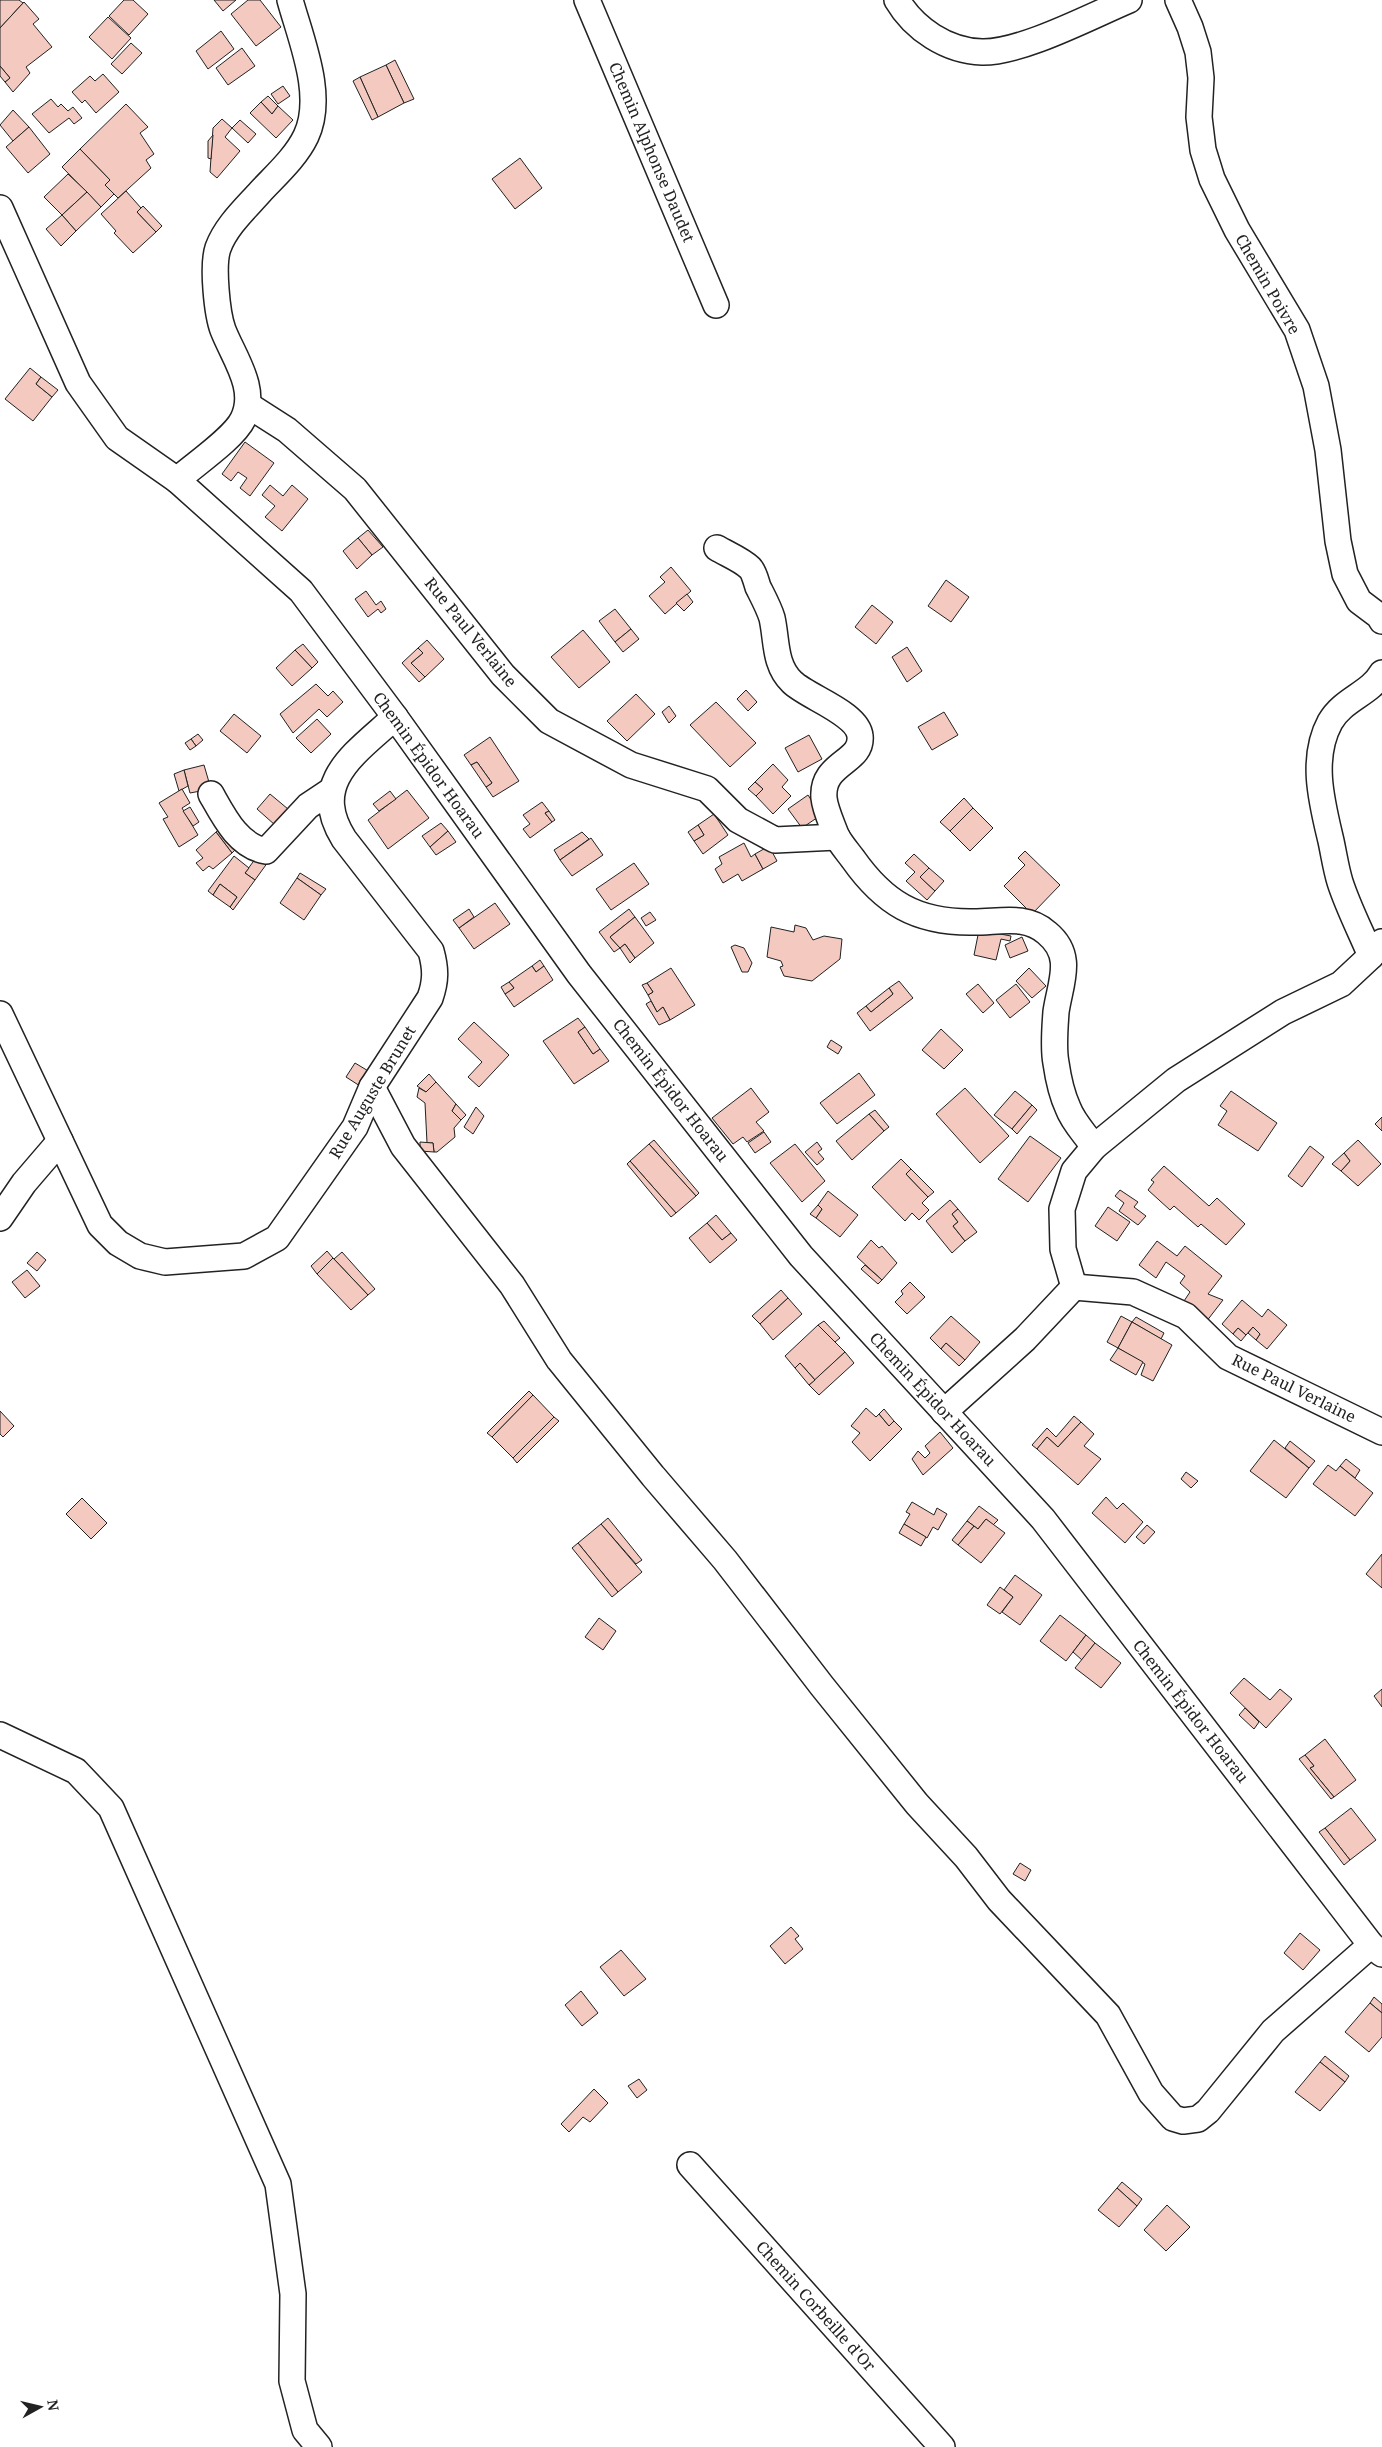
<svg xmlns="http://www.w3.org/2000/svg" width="1382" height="2447" viewBox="0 0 1382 2447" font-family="'Noto Serif',serif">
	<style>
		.building { fill: #f3c9c0; stroke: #222 }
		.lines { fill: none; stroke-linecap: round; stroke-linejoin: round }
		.minor-casing { stroke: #222; stroke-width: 28 }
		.minor { stroke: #fff; stroke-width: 25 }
		.labels { text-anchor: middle; stroke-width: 4; stroke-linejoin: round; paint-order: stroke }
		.street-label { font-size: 16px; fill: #222; stroke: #fff }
	</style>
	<rect width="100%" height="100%" fill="#fff"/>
	<g class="building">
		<polygon points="0,0 19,0 23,3 0,28"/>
		<polygon points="124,0 133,0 148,14 129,35 109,16"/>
		<polygon points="214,0 236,0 223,11"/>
		<polygon points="248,0 260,0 281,27 256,46 231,14"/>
		<polygon points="24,2 39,19 33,24 52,47 26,67 30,73 13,92 5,82 10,78 0,66 0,28"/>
		<polygon points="108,17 131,38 112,59 89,37"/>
		<polygon points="221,31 234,49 208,69 196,51"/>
		<polygon points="131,43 142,53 122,74 111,64"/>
		<polygon points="242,48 255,66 228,85 216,68"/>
		<polygon points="395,60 414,99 404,103 386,65"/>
		<polygon points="386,65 404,103 378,117 360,77"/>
		<polygon points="0,66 10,78 5,82 0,76"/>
		<polygon points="103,74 119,92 96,113 85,100 82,103 72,92 90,76 95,81"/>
		<polygon points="360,77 378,117 372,120 353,81"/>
		<polygon points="283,86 290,96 278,104 271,94"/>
		<polygon points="268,96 278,106 272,114 261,102"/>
		<polygon points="51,99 58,107 61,104 68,111 73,107 82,118 74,124 69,118 49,133 32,114"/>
		<polygon points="261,102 272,114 278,106 293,120 276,138 250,113"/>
		<polygon points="126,104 148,127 140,133 154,154 146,160 151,168 118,198 105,185 110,180 80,149"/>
		<polygon points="13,110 29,127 13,141 0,125"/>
		<polygon points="222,119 232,128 225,137 240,151 217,178 210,172 213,128"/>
		<polygon points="240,120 256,134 248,143 232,128"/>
		<polygon points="29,127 50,154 28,173 6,147"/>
		<polygon points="213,135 211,159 208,158 208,141"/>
		<polygon points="80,149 110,180 105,185 114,194 101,207 62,167"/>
		<polygon points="520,158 542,188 515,209 492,179"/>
		<polygon points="68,174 87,192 62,215 44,197"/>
		<polygon points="126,191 141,208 137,212 156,232 133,253 114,233 116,231 101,214"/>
		<polygon points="87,192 101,207 76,231 62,215"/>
		<polygon points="143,206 162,226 156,232 137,212"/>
		<polygon points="62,215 76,231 61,246 46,229"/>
		<polygon points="30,368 41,377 36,384 52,397 33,421 5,399"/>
		<polygon points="41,377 58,390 52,397 36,384"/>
		<polygon points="245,442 274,463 250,496 240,488 247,478 238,472 231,481 222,474"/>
		<polygon points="270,485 283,496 292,485 308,499 282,531 265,517 275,506 262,495"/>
		<polygon points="368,530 383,547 372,555 358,538"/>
		<polygon points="358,538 372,555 357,569 343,551"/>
		<polygon points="671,567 691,591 665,614 649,596 665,582 660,577"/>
		<polygon points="946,580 969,597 951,622 928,606"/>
		<polygon points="366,591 376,605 381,601 386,609 381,613 378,609 368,617 355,599"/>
		<polygon points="687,594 693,602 684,611 676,603"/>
		<polygon points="872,605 893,622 876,644 855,627"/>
		<polygon points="615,609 631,629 615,642 599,621"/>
		<polygon points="631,629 639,639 623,652 615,642"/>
		<polygon points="583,630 610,662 579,688 551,657"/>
		<polygon points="427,640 444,659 425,677 411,663 423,653 418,648"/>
		<polygon points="303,644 318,662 312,668 295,650"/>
		<polygon points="907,647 922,671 907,682 892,657"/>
		<polygon points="418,648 423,653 411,663 425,677 419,682 402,663"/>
		<polygon points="295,650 312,668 292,686 276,668"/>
		<polygon points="316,684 328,696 333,691 343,702 327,717 319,709 293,733 280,714"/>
		<polygon points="746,690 757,702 748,711 737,699"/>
		<polygon points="636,694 655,714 627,741 607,721"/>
		<polygon points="716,702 756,743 730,767 690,725"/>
		<polygon points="669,706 676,716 669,723 662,712"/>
		<polygon points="944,712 958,735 932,750 918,727"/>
		<polygon points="234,714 261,736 247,753 220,731"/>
		<polygon points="317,719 331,734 311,753 296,738"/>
		<polygon points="198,734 203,740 196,746 191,739"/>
		<polygon points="809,735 822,759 798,772 785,748"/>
		<polygon points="490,737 519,781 493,797 486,787 492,783 477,762 471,765 464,755"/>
		<polygon points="191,739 196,746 190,750 185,743"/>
		<polygon points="477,762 492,783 486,787 471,765"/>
		<polygon points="773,764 788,780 782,787 791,796 773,814 756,796 763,789 755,782"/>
		<polygon points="204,765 211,789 190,793 184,770"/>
		<polygon points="184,770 188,786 179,791 174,774"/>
		<polygon points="755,782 763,789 756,796 748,789"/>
		<polygon points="182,789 190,803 182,808 198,835 179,847 163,819 168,817 159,803"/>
		<polygon points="407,790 429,818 388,849 368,820"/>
		<polygon points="390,791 396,799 379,811 373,804"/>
		<polygon points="270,794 288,809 275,825 257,809"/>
		<polygon points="808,795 821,815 802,828 788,809"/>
		<polygon points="964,798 973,808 950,831 940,822"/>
		<polygon points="542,802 549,811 545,813 552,822 530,838 523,829 530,824 523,815"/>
		<polygon points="190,807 199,822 193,826 183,811"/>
		<polygon points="973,808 993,828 970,851 950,831"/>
		<polygon points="549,811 555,820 552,822 545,813"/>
		<polygon points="714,814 728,835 703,854 694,841 704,835 698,825"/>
		<polygon points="441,823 448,831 430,847 422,836"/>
		<polygon points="698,825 704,835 694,841 688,832"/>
		<polygon points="222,827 238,847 232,853 216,832"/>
		<polygon points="448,831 456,842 436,855 430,847"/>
		<polygon points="216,832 232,853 213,869 209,866 203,871 196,863 203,858 196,850"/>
		<polygon points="582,832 589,839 560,860 554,850"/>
		<polygon points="591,838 603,855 572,876 560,860"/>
		<polygon points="744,843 751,857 755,854 763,869 742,881 738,874 723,883 715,869 722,864 719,857"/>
		<polygon points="769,846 777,861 763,869 755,854"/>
		<polygon points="1025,851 1060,885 1032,914 1004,886 1025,865 1018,858"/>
		<polygon points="914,854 929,868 920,877 935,891 927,900 906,881 915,872 905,863"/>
		<polygon points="258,855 268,862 255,880 245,873"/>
		<polygon points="234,856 249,868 245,873 255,880 233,910 230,907 237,897 220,884 213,895 208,891"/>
		<polygon points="634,863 649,884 611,910 596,889"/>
		<polygon points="929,868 944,881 935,891 920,877"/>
		<polygon points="300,873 326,889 321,895 297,878"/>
		<polygon points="297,878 321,895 304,920 280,903"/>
		<polygon points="220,884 237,897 230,907 213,895"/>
		<polygon points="495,903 510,924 474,949 459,928"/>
		<polygon points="469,909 474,917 459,928 453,920"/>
		<polygon points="629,909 635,917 610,937 620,948 614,952 599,932"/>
		<polygon points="650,912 656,920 646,926 641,918"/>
		<polygon points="635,917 654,943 635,958 625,944 620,948 610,937"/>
		<polygon points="795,925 806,928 813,940 824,936 842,939 840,959 812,981 784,976 780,967 783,966 781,961 767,957 771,927 794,932"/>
		<polygon points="979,930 1011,936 1010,941 1001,939 996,960 974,955"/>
		<polygon points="1022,937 1028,951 1010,958 1005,945"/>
		<polygon points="625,944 635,958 630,963 620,948"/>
		<polygon points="735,945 744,948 752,963 748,972 742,972 731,947"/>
		<polygon points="540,960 544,966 536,972 532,966"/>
		<polygon points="532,966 536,972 544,966 553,980 514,1007 505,994 514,988 509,982"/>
		<polygon points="671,968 695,1005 670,1020 663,1007 657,1012 648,995 653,992 647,983"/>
		<polygon points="1029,968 1046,986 1032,998 1016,981"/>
		<polygon points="899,981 913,998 870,1031 857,1013 866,1006 871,1012 893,994 889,988"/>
		<polygon points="509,982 514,988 505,994 501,987"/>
		<polygon points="647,983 653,992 648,995 642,985"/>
		<polygon points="978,984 994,1003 983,1013 966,994"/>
		<polygon points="1016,984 1030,1002 1010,1018 996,1000"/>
		<polygon points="889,988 893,994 871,1012 866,1006"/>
		<polygon points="651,1001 657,1012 663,1007 670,1020 659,1025 646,1004"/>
		<polygon points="578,1018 585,1027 578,1032 593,1054 600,1049 609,1061 574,1084 543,1041"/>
		<polygon points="474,1022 509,1055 479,1087 468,1077 482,1062 458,1039"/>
		<polygon points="585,1027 600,1049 593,1054 578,1032"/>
		<polygon points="941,1029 963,1050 944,1069 922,1050"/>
		<polygon points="831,1040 842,1047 838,1054 827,1047"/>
		<polygon points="355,1063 370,1072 360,1086 346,1077"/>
		<polygon points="859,1073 875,1095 837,1124 820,1103"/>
		<polygon points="429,1074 436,1082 426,1092 417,1086"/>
		<polygon points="436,1082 456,1104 452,1111 461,1120 454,1128 455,1137 437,1152 434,1152 433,1143 427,1143 425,1103 417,1097 419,1088 426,1092"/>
		<polygon points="751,1088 769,1112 756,1122 764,1131 747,1142 743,1137 733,1144 712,1118"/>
		<polygon points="965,1088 1009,1136 980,1163 936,1114"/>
		<polygon points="1015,1091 1032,1105 1012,1129 994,1115"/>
		<polygon points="1231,1091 1277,1123 1258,1151 1218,1125 1227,1111 1220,1106"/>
		<polygon points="456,1104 466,1115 461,1120 452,1111"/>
		<polygon points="1032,1105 1037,1110 1017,1134 1012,1129"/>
		<polygon points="476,1107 484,1116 473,1134 464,1127"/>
		<polygon points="875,1110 889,1127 884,1131 869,1114"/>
		<polygon points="869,1114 884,1131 852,1160 836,1141"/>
		<polygon points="1382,1117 1382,1131 1375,1124"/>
		<polygon points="764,1132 771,1142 755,1153 748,1143"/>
		<polygon points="1030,1136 1061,1158 1028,1202 998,1179"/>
		<polygon points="654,1140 699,1193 696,1196 649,1144"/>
		<polygon points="1358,1140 1381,1164 1358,1186 1341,1171 1350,1161 1344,1153"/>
		<polygon points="420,1142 433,1143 434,1152 420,1151"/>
		<polygon points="817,1142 822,1149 818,1152 824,1159 817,1165 805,1152"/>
		<polygon points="649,1144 696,1196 676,1213 630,1161"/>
		<polygon points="795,1144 825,1181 802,1202 770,1163"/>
		<polygon points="1310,1146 1324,1157 1302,1187 1288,1176"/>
		<polygon points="1344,1153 1350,1161 1341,1171 1332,1164"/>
		<polygon points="901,1159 911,1169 906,1174 928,1197 922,1203 929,1210 919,1220 912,1213 905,1221 872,1187"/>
		<polygon points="630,1161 676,1213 671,1217 627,1164"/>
		<polygon points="1164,1166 1209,1206 1217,1198 1245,1224 1226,1245 1201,1224 1198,1227 1174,1206 1170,1210 1148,1190 1154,1182 1151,1180"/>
		<polygon points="911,1169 934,1192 928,1197 906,1174"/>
		<polygon points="1120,1190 1138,1202 1134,1207 1146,1216 1138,1225 1119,1211 1124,1203 1115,1196"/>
		<polygon points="828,1191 858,1215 840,1237 816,1218 822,1209 818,1205"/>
		<polygon points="950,1200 958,1209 952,1214 958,1222 953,1226 965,1241 952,1253 926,1221"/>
		<polygon points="818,1205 822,1209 816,1218 810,1214"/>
		<polygon points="1108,1207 1130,1222 1117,1241 1095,1226"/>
		<polygon points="958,1209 977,1232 965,1241 953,1226 958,1222 952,1214"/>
		<polygon points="716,1215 731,1233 722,1240 707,1223"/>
		<polygon points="707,1223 722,1240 731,1233 737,1240 710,1263 689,1238"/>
		<polygon points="871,1240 879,1248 882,1246 897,1263 882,1280 857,1257"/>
		<polygon points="1157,1241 1177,1256 1185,1246 1222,1276 1208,1294 1223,1300 1206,1322 1182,1304 1190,1292 1180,1283 1185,1276 1166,1262 1156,1278 1139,1265"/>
		<polygon points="327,1251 333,1258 317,1274 311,1266"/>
		<polygon points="37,1252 46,1260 37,1271 27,1263"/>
		<polygon points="342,1252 375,1289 368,1295 334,1259"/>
		<polygon points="333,1258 368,1295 351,1310 317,1274"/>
		<polygon points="865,1265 882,1280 878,1284 861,1269"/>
		<polygon points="27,1270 40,1286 25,1298 12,1282"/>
		<polygon points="910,1282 925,1297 907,1314 895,1302 903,1294 901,1291"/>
		<polygon points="781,1290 788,1298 760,1324 752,1316"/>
		<polygon points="788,1298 802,1314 773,1340 760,1324"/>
		<polygon points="1242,1300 1262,1317 1268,1309 1287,1325 1267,1349 1256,1340 1260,1334 1253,1327 1246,1335 1238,1328 1233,1334 1222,1324"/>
		<polygon points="951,1316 980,1342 965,1360 946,1343 941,1349 930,1338"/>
		<polygon points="1121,1316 1132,1322 1118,1348 1107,1342"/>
		<polygon points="1136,1317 1164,1333 1161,1339 1132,1322"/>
		<polygon points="824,1321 840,1338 835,1342 818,1325"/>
		<polygon points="1132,1322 1172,1345 1153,1381 1141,1375 1145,1364 1118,1348"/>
		<polygon points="818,1325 845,1352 815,1380 800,1363 795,1368 785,1356"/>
		<polygon points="1253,1327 1260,1334 1256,1340 1248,1333"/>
		<polygon points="1238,1328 1246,1335 1241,1341 1233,1334"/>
		<polygon points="946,1343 965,1360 959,1366 941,1349"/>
		<polygon points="1118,1348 1143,1362 1136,1375 1110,1360"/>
		<polygon points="845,1352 854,1363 819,1395 809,1385"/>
		<polygon points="800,1363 815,1380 809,1385 795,1368"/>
		<polygon points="529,1391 533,1395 492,1437 487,1433"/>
		<polygon points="533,1395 554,1417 513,1458 492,1437"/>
		<polygon points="866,1408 876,1417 879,1414 889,1426 894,1421 902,1429 870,1461 852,1442 860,1433 851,1426"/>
		<polygon points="884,1409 894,1421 889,1426 879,1414"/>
		<polygon points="0,1411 14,1426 3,1437 0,1434"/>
		<polygon points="1074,1416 1081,1422 1058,1447 1047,1437 1037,1449 1032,1445 1047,1428 1056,1437"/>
		<polygon points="554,1417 559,1421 517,1463 513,1458"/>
		<polygon points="1081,1422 1094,1434 1084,1446 1101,1459 1078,1485 1037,1449 1047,1437 1058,1447"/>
		<polygon points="940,1432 953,1448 923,1475 912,1459 918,1451 925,1458 930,1453 925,1446"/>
		<polygon points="1274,1440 1309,1468 1286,1498 1250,1471"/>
		<polygon points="1290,1441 1315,1461 1309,1468 1285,1448"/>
		<polygon points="1346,1459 1360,1470 1355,1478 1340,1466"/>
		<polygon points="1328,1465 1336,1471 1340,1466 1373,1493 1355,1516 1313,1484"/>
		<polygon points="1186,1472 1198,1481 1191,1488 1181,1479"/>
		<polygon points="1106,1497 1117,1509 1123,1503 1143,1522 1125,1543 1092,1513"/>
		<polygon points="82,1498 107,1523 91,1539 66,1514"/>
		<polygon points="912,1502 934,1515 937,1508 947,1514 938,1530 933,1527 927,1538 904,1524 910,1514 906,1512"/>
		<polygon points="979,1506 998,1520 993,1525 986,1519 978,1529 967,1521"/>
		<polygon points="608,1518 642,1560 636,1564 601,1524"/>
		<polygon points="986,1519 1005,1533 981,1563 958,1545 974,1526 978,1529"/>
		<polygon points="967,1521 974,1526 958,1545 952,1540"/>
		<polygon points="601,1524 642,1572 618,1592 578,1543"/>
		<polygon points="904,1524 926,1537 921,1546 899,1533"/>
		<polygon points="1147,1525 1155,1532 1144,1544 1136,1537"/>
		<polygon points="578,1543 618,1592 612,1597 572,1548"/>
		<polygon points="1382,1554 1382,1588 1366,1574"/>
		<polygon points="1015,1575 1042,1595 1020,1625 1002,1612 1013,1597 1004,1590"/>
		<polygon points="1000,1587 1013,1597 1000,1614 987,1605"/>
		<polygon points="1060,1615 1086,1635 1066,1661 1040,1641"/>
		<polygon points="599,1618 616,1631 603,1650 585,1637"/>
		<polygon points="1086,1635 1095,1643 1082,1660 1073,1652"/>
		<polygon points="1095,1643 1121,1663 1101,1688 1075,1668"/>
		<polygon points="1244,1678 1270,1700 1280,1689 1292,1699 1266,1728 1230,1693"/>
		<polygon points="1382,1689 1382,1707 1374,1696"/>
		<polygon points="1245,1708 1259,1722 1254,1729 1239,1715"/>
		<polygon points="1325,1739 1356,1780 1334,1797 1310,1768 1314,1766 1305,1755"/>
		<polygon points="1305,1755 1314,1766 1310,1768 1334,1797 1331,1799 1299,1759"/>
		<polygon points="1351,1808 1376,1840 1350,1860 1325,1828"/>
		<polygon points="1325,1828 1350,1860 1344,1865 1319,1832"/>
		<polygon points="1020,1863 1031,1870 1025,1881 1013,1874"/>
		<polygon points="791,1927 799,1936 795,1939 803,1949 785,1964 770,1946"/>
		<polygon points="1300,1933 1320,1950 1303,1970 1284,1953"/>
		<polygon points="621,1950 646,1979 624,1996 600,1967"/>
		<polygon points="581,1991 598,2013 582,2026 565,2005"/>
		<polygon points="1374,1997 1382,2004 1382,2013 1370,2003"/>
		<polygon points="1370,2003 1382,2013 1382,2037 1369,2052 1345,2032"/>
		<polygon points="1325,2056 1349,2076 1345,2082 1320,2062"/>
		<polygon points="1320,2062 1345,2082 1320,2111 1295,2092"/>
		<polygon points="639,2079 647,2090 637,2098 628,2086"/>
		<polygon points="594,2089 608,2103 590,2122 583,2117 569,2132 561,2124"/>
		<polygon points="1122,2182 1142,2199 1137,2206 1117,2188"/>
		<polygon points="1117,2188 1137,2206 1119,2227 1098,2210"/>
		<polygon points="1167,2205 1190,2227 1166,2251 1144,2230"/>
	</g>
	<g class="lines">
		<defs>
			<g id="minor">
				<polyline points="587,0 716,305"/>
				<path d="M897,0C914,29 947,51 982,52C1021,53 1091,16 1129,0"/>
				<polyline points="1178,0 1190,27 1198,52 1201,78 1199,117 1203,150 1212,179 1237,230 1297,330 1316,386 1328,450 1338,541 1345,574 1359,601 1379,616 1382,621"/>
				<polyline points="0,208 78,383 117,438 177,480 301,591 395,717 579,974 801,1256 1043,1519 1371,1945 1382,1954"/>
				<polyline points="248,405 287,430 355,489 503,675 549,721 631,765 707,789 738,820 775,840 837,837"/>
				<path d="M177,480C194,465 234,438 243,419C258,389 234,358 223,330C217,314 212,265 218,248C226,226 246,208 261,191C277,174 296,157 306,136C325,96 301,40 290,0"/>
				<path d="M717,548C727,554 742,560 750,568C754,572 756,581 758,587C763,597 769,608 772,618C777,640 774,665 792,682C807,697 858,713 860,736C863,763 821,762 824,798C825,809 832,824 836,835C840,843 847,851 853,859C884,903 916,922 970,922C997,923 1025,913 1047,933C1075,956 1060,983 1056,1012C1055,1027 1053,1048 1056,1063C1058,1077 1062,1095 1068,1108C1073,1122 1086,1135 1094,1147"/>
				<path d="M211,794C224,817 238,846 266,851L308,806L332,790"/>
				<path d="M1371,956C1361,932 1348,907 1340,882C1336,869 1334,855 1331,841C1322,803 1310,759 1330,722C1343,699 1370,694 1382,673"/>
				<path d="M0,1014L100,1225L118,1243L140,1256L165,1262L244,1256L277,1238L355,1127L372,1087L430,998C436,981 436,969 431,951L344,839C308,782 356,753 395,717"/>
				<polyline points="372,1087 403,1146 512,1285 559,1360 653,1476 725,1560 822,1686 917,1804 966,1857 999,1900 1108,2015 1151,2093 1173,2118 1183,2121 1198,2119 1208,2111 1273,2031 1371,1945"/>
				<polyline points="0,1218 24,1183 60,1141"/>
				<polyline points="1074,1287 1063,1249 1062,1209 1074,1171 1094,1147 1176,1080 1283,1012 1341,984 1371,956 1382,942"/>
				<polyline points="1074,1287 1133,1292 1186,1316 1228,1357 1382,1432"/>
				<polyline points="944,1412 1025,1339 1074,1287"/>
				<polyline points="0,1735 76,1771 111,1808 278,2184 293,2294 292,2381 305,2430 319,2447"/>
				<polyline points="690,2165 942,2447"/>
			</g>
		</defs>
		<use href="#minor" class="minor-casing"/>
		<use href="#minor" class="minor"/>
	</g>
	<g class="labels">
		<g class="street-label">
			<text transform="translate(652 152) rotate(67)" y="6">Chemin Alphonse Daudet</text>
			<text transform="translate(1268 284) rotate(60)" y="6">Chemin Poivre</text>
			<text transform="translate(471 632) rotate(51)" y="6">Rue Paul Verlaine</text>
			<text transform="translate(429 765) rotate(54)" y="6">Chemin Épidor Hoarau</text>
			<text transform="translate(671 1090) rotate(52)" y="6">Chemin Épidor Hoarau</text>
			<text transform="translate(372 1092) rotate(-59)" y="6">Rue Auguste Brunet</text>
			<text transform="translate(1294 1388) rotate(26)" y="6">Rue Paul Verlaine</text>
			<text transform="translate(933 1399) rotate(47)" y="6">Chemin Épidor Hoarau</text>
			<text transform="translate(1191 1711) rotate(52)" y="6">Chemin Épidor Hoarau</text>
			<text transform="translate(816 2306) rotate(48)" y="6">Chemin Corbeille d'Or</text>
		</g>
	</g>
	<g transform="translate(40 2407) rotate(82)" stroke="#ffffff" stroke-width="4" paint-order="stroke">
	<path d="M0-4L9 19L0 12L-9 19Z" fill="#222222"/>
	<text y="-8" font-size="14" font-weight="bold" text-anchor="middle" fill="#222222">N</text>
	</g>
</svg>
